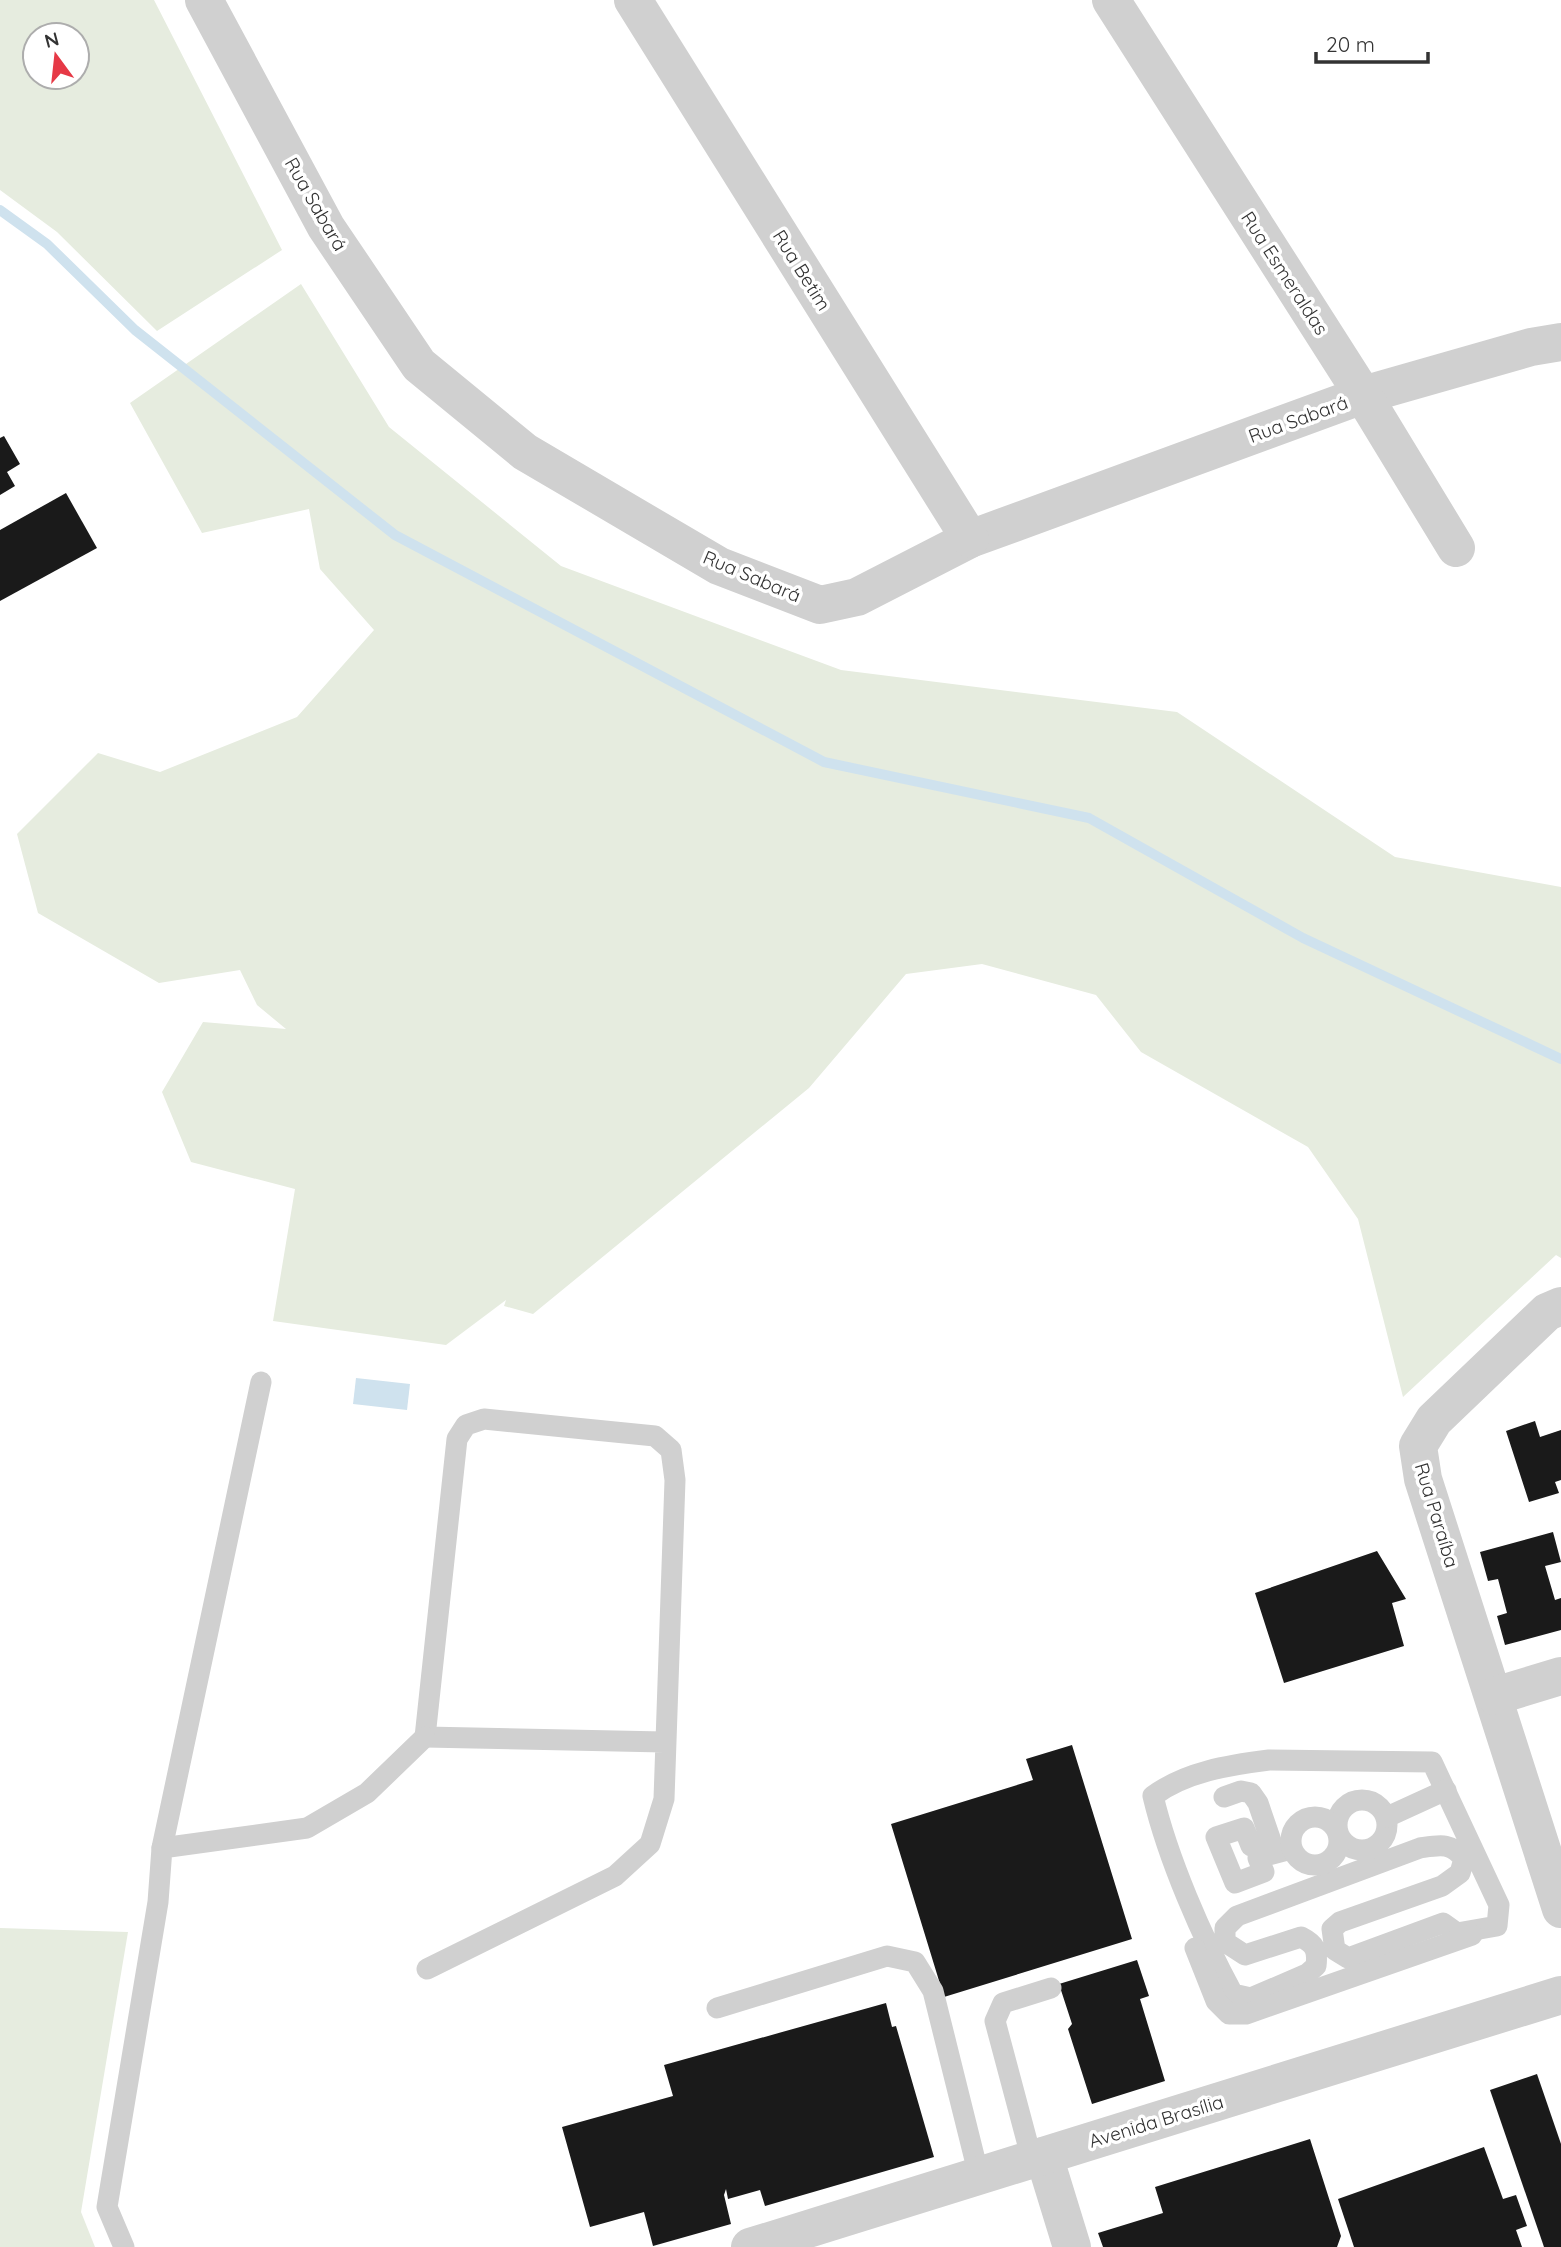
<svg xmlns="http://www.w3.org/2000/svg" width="1561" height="2247" viewBox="0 0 1561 2247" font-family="Quicksand,sans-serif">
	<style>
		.green { fill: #e6ecdf; fill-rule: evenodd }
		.water { fill: #cfe2ee }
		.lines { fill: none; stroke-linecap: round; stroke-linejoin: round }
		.stream { stroke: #cfe2ee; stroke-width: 10 }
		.building { fill: #1a1a1a }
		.lane { stroke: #d0d0d0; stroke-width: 21 }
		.street { stroke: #d0d0d0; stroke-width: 38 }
		.labels { text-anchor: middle; stroke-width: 7; stroke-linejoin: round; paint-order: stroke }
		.street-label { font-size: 19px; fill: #333; stroke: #fff }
	</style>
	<rect width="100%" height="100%" fill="#fff"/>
	<g class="green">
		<path d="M0,0H154L282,250L157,331L57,232L0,190ZM35,35H77V77H35Z"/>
		<polygon points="301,284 389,427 561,566 841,670 1177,712 1395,857 1561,887 1561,1258 1556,1255 1403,1397 1358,1219 1308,1147 1141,1052 1096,995 982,964 906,974 809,1088 533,1314 504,1306 506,1300 446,1345 273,1321 295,1189 191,1162 162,1092 203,1022 286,1029 257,1005 240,970 159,983 38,913 17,834 98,753 160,772 297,717 374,630 320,569 309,509 202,533 130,403"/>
		<polygon points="0,1928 128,1932 81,2212 95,2247 0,2247"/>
	</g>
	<polygon class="water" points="356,1378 410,1384 407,1410 353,1404"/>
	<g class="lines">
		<polyline class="stream" points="0,210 47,244 135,330 395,535 824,762 1089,818 1303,938 1561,1059"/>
	</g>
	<g class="building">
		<polygon points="4,436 20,464 7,472 15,486 0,495 0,438"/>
		<polygon points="66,493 97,548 0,601 0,530"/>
		<polygon points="1535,1421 1540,1437 1561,1430 1561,1480 1555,1482 1559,1493 1529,1502 1506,1431"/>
		<polygon points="1553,1532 1561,1562 1545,1566 1555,1600 1561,1598 1561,1630 1505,1645 1497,1616 1507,1613 1498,1579 1488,1581 1480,1552"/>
		<polygon points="1377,1551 1406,1599 1392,1603 1404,1646 1284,1683 1255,1593"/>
		<polygon points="1072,1745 1132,1939 944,1997 891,1824 1033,1780 1026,1759"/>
		<polygon points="1137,1960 1149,1996 1140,1999 1165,2081 1092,2104 1068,2029 1072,2024 1059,1984"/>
		<polygon points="886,2003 892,2027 896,2026 934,2157 765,2206 760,2190 728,2199 726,2189 724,2195 731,2224 653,2246 644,2212 590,2227 562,2127 673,2096 664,2065"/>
		<polygon points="1537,2074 1561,2144 1561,2247 1544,2247 1490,2090"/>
		<polygon points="1310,2139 1341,2236 1337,2247 1103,2247 1098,2233 1163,2213 1155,2187"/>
		<polygon points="1484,2147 1503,2199 1516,2195 1527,2226 1516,2230 1522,2247 1354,2247 1338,2199"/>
	</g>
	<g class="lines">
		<g class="lane">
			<path d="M1269,1760L1432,1762L1499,1905L1497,1926L1457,1933L1443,1923L1348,1958L1335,1950L1332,1929L1340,1922L1442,1886L1460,1873L1464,1859C1451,1842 1440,1845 1420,1848L1237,1916L1225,1928V1942L1245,1955L1301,1937C1315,1944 1318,1950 1316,1966L1307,1974L1251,1998L1233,1994C1202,1937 1168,1859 1153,1796C1185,1772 1229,1765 1269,1760Z"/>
			<polyline points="1224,1797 1241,1791 1251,1793 1258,1803 1271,1841 1251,1846 1244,1828 1216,1837 1235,1883 1264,1872 1258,1858 1291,1849"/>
			<circle cx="1362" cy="1825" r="25"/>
			<circle cx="1315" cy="1841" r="24"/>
			<polyline points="1387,1817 1446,1790"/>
			<polyline points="162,1848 261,1382"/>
			<polyline points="1195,1948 1216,2001 1229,2014 1246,2014 1472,1935"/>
			<polyline points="427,1969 615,1876 650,1844 664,1799 675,1480 671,1450 655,1436 484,1419 466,1425 457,1439 425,1737 664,1742"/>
			<polyline points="717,2008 887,1956 915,1962 933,1991 979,2176"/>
			<polyline points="1032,2160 995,2021 1003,2003 1051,1988"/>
			<polyline points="124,2247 107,2207 158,1902 162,1848 307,1828 367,1793 425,1737"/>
		</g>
		<g class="street">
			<polyline points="204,0 326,227 419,365 525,452 719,566 820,605 857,597 970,539 1363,395 1531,347 1561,342"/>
			<polyline points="633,0 970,539"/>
			<polyline points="1111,0 1363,395 1456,548"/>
			<polyline points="1561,1306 1547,1312 1434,1420 1418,1446 1423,1479 1561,1909"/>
			<polyline points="1495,1696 1561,1676"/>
			<polyline points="1044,2156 1072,2247"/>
			<polyline points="750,2247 1561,1995"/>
		</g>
	</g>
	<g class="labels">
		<g class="street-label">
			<text transform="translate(316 204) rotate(60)" y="7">Rua Sabará</text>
			<text transform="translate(802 270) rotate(58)" y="7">Rua Betim</text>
			<text transform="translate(1285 273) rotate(57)" y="7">Rua Esmeraldas</text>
			<text transform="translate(1298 419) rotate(-20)" y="7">Rua Sabará</text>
			<text transform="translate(752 576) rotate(23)" y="7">Rua Sabará</text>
			<text transform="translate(1437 1515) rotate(73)" y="7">Rua Paraíba</text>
			<text transform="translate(1156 2121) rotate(-17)" y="7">Avenida Brasília</text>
		</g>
	</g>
	<g transform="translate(56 56) rotate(345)"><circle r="33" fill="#ffffff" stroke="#adadad" stroke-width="2"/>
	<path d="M0-5L12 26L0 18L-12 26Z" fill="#e63946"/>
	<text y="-10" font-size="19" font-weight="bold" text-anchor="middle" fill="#333333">N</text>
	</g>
	<path d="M1316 52v10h112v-10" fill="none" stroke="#333333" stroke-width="3.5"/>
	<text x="1326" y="52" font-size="21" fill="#333333" stroke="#ffffff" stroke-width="5" paint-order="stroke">20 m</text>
</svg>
